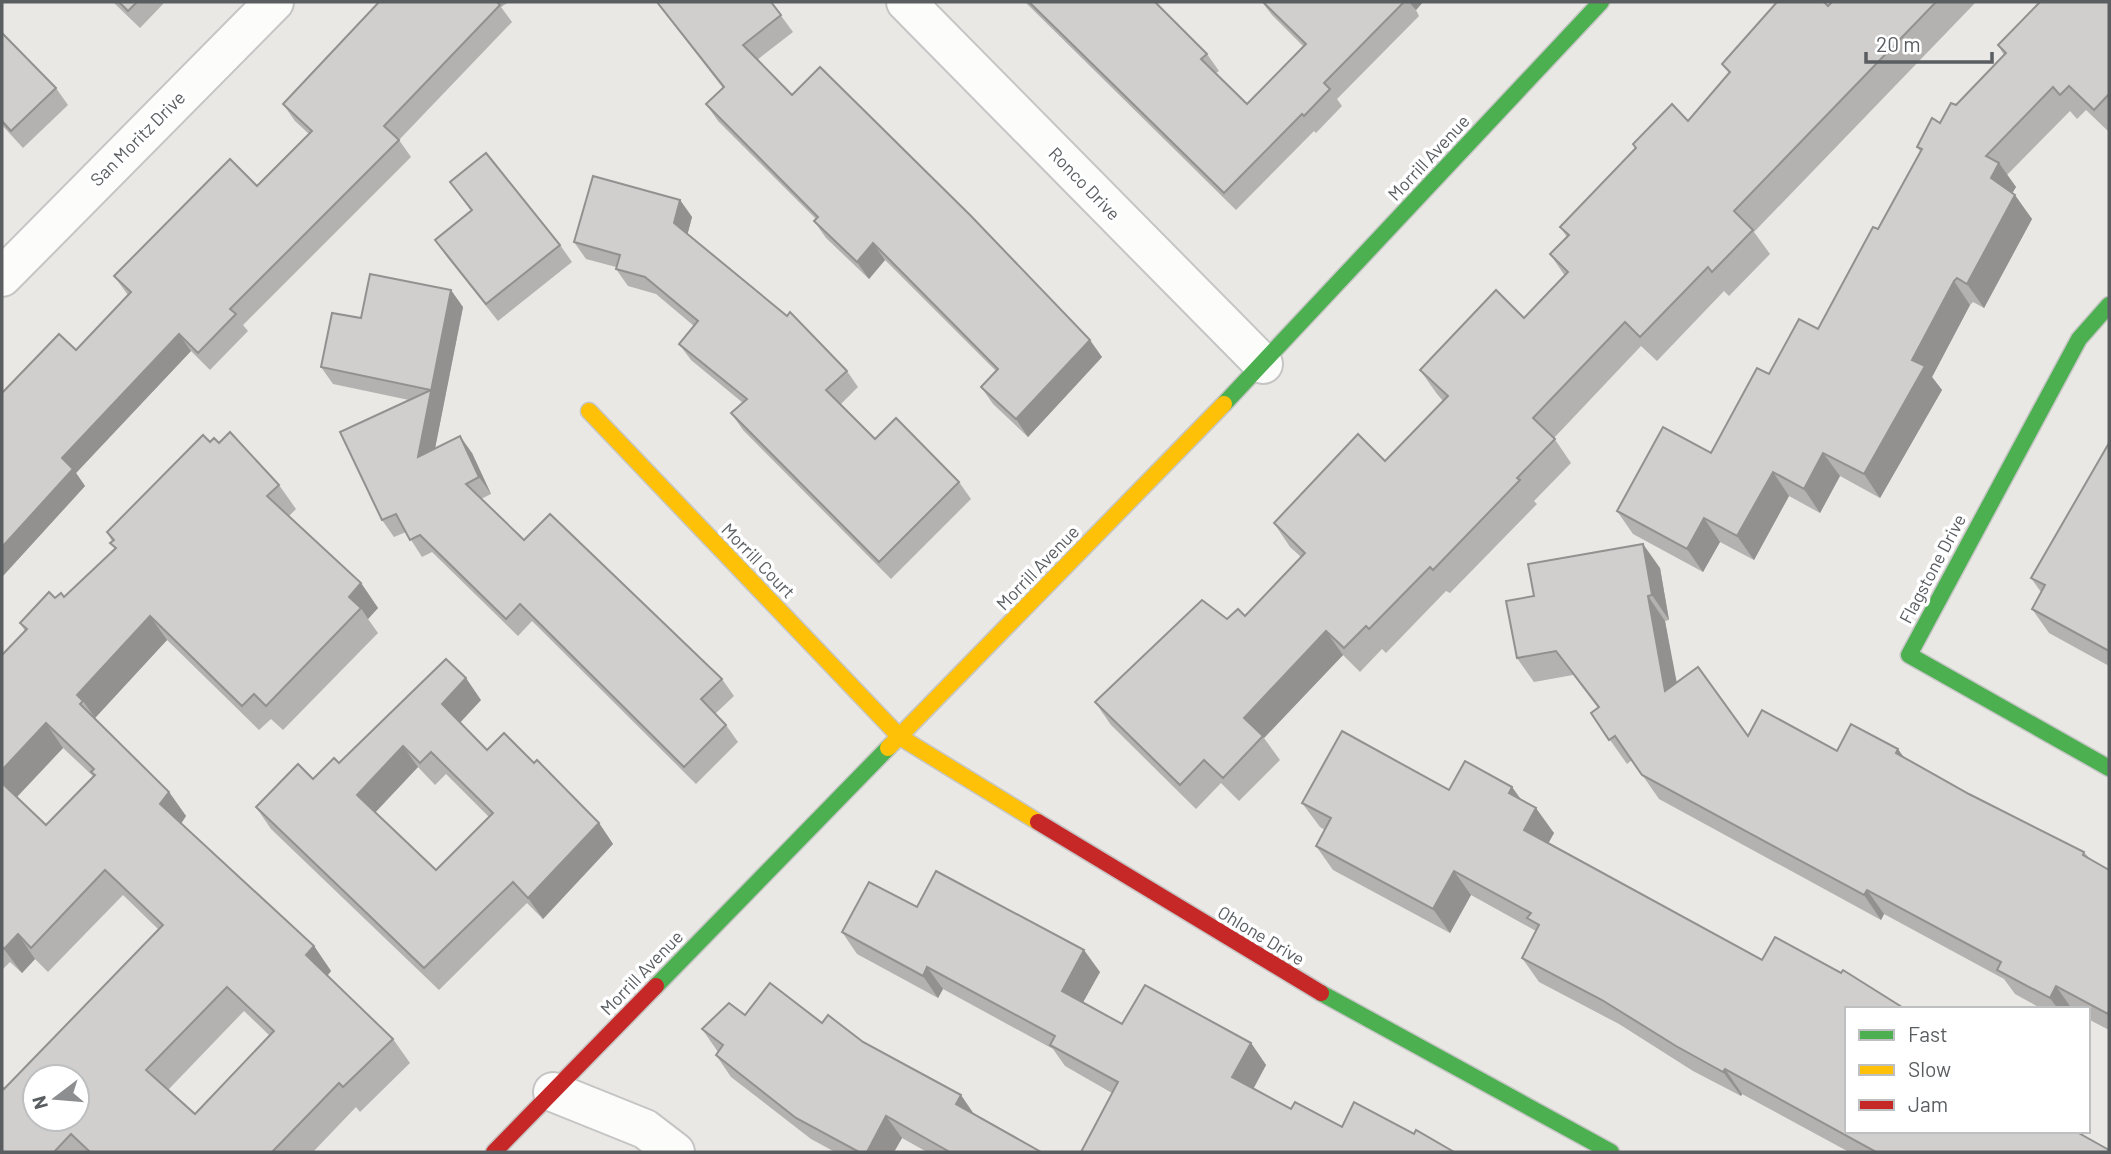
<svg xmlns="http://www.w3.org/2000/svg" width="2111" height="1154" viewBox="0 0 2111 1154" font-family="Barlow,sans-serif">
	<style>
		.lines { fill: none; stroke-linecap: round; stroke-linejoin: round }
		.street-casing { stroke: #c5c5c5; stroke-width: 42 }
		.fast-casing { stroke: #c6c6c6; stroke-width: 19 }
		.slow-casing { stroke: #c6c6c6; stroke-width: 19 }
		.jam-casing { stroke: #c6c6c6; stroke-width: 19 }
		.street { stroke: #fcfcfb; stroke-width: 38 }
		.fast { stroke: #4caf50; stroke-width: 16 }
		.slow { stroke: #ffc107; stroke-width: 16 }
		.jam { stroke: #c62828; stroke-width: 16 }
		.wall { fill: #b3b2b0; fill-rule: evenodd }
		.shaded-wall { fill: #929190 }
		.building { fill: #d0cfcd; stroke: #929190; stroke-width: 2; fill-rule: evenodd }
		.labels { text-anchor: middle; stroke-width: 7; stroke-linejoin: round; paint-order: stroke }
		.street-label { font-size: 18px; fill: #5a5e61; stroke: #fff }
	</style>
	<rect width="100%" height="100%" fill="#eae8e4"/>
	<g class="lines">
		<defs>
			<g id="street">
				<polyline points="906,2 1263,364"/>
				<polyline points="2,277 274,2"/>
				<polyline points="553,1092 645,1129 675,1152"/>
			</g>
			<g id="fast">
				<polyline points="2109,305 2079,339 1909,655 2109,768"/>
				<polyline points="1224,404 1601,2"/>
				<polyline points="656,986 888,748"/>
				<polyline points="1321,993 1611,1152"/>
			</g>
			<g id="slow">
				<polyline points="589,411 900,737 1038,822"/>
				<polyline points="888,748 1224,404"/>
			</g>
			<g id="jam">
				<polyline points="1038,822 1321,993"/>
				<polyline points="494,1152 656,986"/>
			</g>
		</defs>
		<use href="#street" class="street-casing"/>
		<use href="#fast" class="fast-casing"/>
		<use href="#slow" class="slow-casing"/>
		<use href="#jam" class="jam-casing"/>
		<use href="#street" class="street"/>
		<use href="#fast" class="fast"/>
		<use href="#slow" class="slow"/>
		<use href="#jam" class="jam"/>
	</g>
	<g class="wall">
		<polygon points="113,2 165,2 140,28"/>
		<polygon points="379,2 509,2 501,7 512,22 399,140 411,157 243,325 248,331 210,370 191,351 76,473 85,486 2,577 76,350 128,295 114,276 257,186 309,134 295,121 283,104"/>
		<polygon points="656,2 771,2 793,32 757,60 792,95 1102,357 1028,437 993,404 981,387 996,371 885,260 869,279 826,238 814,221 816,219 718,121 706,104 723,88"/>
		<polygon points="1025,2 1155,2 1207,54 1219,71 1216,73 1247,104 1303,46 1272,15 1262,2 1423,2 1416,10 1419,16 1337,99 1342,106 1316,133 1314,131 1236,210"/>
		<polygon points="1832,2 1976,2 1754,232 1770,254 1729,296 1724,291 1657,361 1641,346 1554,438 1571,463 1534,501 1537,504 1450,593 1446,591 1386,653 1382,649 1360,672 1343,655 1264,738 1280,760 1239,801 1221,783 1196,809 1111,725 1095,702 1227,619 1245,616 1301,557 1290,547 1274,523 1385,461 1443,401 1437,394 1420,370 1524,318 1565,276 1550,254 1567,237 1560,227 1635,148 1633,144 1688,121 1729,73 1722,64 1828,6"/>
		<polygon points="2109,2 2109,132 2086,110 2077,119 2070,111 2007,175 2016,187 2012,193 2032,219 1984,308 1973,302 1970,305 1932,377 1942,390 1880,498 1840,476 1820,513 1789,496 1754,560 1720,542 1703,572 1633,534 1617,511 1711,453 1769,374 1818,329 1878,229 1920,151 1917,147 2004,55 1998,45"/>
		<polygon points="2,33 56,88 68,105 23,148 2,125"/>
		<polygon points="450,182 560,245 572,262 498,321 447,257 435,240 471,211"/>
		<polygon points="680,200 692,217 687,235 847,371 858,387 840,405 875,439 959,482 971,499 891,579 743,430 731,413 743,403 691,360 679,344 694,326 656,294 628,286 616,269 616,267 586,259 574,242"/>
		<polygon points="463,307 435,448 472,453 491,494 481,499 524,540 722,679 734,696 715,714 726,725 738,742 696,784 532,621 518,636 432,552 422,557 406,532 394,537 382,520 409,400 333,384 321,367 361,318"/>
		<path d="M210,442L219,443L279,485L296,509L289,516L361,583L378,608L368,619L378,633L283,730L271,719L259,730L167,640L95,718L169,792L186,816L181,824L314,946L331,971L327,975L393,1039L410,1063L360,1112L356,1107L313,1152H2L4,1089L158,929L123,895L48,972L35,959L22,973L10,962L2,970V655L25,631L20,623L55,598L64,597L115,549L110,543L112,541L107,532ZM63,748L94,777L46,825L17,797ZM244,1011L269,1035L195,1114L168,1090Z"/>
		<polygon points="2109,443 2109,666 2049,633 2032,609 2041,592 2031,578"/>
		<polygon points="1660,568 1669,620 1665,621 1676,683 1748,736 1837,751 1905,759 1969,794 2084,852 2090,859 2109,870 2109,1030 2088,1019 2088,1009 2042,1009 2015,994 2004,979 1884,914 1881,920 1659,799 1632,760 1627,764 1591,713 1598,708 1573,675 1534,682 1517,658"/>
		<path d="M481,700L460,722L487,750L534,763L599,823L613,844L543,919L527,903L439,990L271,829L256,807L313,779L339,763ZM418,767L435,785L446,774L489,817L436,870L375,812Z"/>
		<polygon points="1512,787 1521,799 1554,833 1548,843 1847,1131 2085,1131 2082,1135 2109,1152 1849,1152 1742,1094 1741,1096 1693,1071 1619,1024 1539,982 1522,958 1536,931 1471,895 1450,933 1333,870 1316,846 1325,830 1320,827 1302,803 1449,790"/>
		<polygon points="917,907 1100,972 1083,1002 1122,1024 1251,1043 1266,1065 1253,1088 1291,1109 1342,1127 1414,1134 1454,1152 1112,1093 1065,1066 1053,1049 943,989 938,998 857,954 842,932"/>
		<polygon points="745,1015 822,1023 863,1042 974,1115 1041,1152 927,1152 902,1138 894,1152 835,1152 811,1139 731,1077 716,1055 718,1052 702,1029"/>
	</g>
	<g class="shaded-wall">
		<polygon points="1409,2 1423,2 1416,10"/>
		<polygon points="1999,163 2016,187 2007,202 1991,178"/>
		<polygon points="2015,195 2032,219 1984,308 1967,284"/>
		<polygon points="680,200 692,217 686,240 674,223"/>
		<polygon points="873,243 885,260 869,279 857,262"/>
		<polygon points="1954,281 1970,305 1932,377 1942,390 1880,498 1864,474 1912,360"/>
		<polygon points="451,290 463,307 430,474 418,457"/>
		<polygon points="179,334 191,351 76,473 85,486 2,577 2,547 62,458"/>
		<polygon points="1090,340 1102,357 1028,437 1016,419"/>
		<polygon points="460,436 472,453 491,494 479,477"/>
		<polygon points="1823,453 1840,476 1820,513 1804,489"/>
		<polygon points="1773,472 1789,496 1754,560 1737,536"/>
		<polygon points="1704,518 1720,542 1703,572 1687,549"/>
		<polygon points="1643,544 1660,568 1669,620 1652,595"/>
		<polygon points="361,583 378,608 368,619 361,608 349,597"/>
		<polygon points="1648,596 1665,621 1683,715 1665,691"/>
		<polygon points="150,616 167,640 95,718 83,701 77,695"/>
		<polygon points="1326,631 1343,655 1264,738 1244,718"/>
		<polygon points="466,678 481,700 457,726 442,704"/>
		<polygon points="46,723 63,748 13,801 2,786 2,770"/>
		<polygon points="403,746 418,767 372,816 357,795"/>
		<polygon points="1898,749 1915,773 1896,753"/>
		<polygon points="1512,787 1529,812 1509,793"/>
		<polygon points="169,792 186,816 177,829 160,804"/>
		<polygon points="1536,808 1554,833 1542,855 1524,830"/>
		<polygon points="599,823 613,844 543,919 528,898"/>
		<polygon points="1454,871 1471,895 1450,933 1433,909"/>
		<polygon points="1867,890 1884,914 1881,920 1864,895"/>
		<polygon points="18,934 35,959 22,973 4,949"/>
		<polygon points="314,946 331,971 324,980 306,955"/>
		<polygon points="1084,950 1100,972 1077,1013 1062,991"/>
		<polygon points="927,967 943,989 938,998 923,976"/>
		<polygon points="2056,986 2072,1009 2058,1009 2050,998"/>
		<polygon points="1251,1043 1266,1065 1248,1099 1232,1077"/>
		<polygon points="1725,1069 1742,1094 1741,1096 1723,1072"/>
		<polygon points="961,1095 976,1117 956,1104"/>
		<polygon points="886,1116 902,1138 894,1152 867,1152"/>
		<polygon points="2065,1131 2085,1131 2076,1147"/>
	</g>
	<g class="building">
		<polygon points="119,2 137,2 128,11"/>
		<polygon points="379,2 497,2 500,5 384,126 399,140 230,309 236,314 198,353 179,334 62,458 73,469 2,547 2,393 59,334 76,350 131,292 114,276 230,159 257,186 312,131 283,104"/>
		<polygon points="657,2 771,2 781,15 743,45 792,95 820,67 971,216 1090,340 1016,419 981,387 998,369 873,243 857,262 814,221 818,217 706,104 724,87"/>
		<polygon points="1029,2 1155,2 1207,54 1201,59 1247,104 1306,44 1263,2 1404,2 1324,83 1330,89 1304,116 1302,114 1224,193"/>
		<polygon points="1777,2 1824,2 1828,6 1832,2 1936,2 1734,211 1753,230 1712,272 1708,267 1640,337 1625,322 1533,418 1555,439 1517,478 1520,480 1433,570 1430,567 1369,629 1366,626 1344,648 1326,631 1244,718 1263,736 1223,778 1204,760 1180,785 1095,702 1202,600 1227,619 1238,609 1245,616 1305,553 1274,523 1358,434 1385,461 1448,396 1420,370 1496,290 1524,318 1568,272 1550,254 1569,235 1560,227 1636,148 1633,144 1672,104 1688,121 1730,72 1722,64"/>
		<polygon points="2040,2 2109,2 2109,94 2094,110 2069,86 2060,95 2053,87 1986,156 1999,163 1991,178 2015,195 1967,284 1957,278 1954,281 1912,360 1925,366 1864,474 1823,453 1804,489 1773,472 1737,536 1704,518 1687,549 1617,511 1663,427 1711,453 1757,368 1769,374 1799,319 1818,329 1873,227 1878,229 1922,149 1917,147 1932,118 1940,123 1951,103 1956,105 2006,53 1998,45"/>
		<polygon points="2,33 56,88 11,131 2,121"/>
		<polygon points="486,153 560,245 486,304 435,240 472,210 450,182"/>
		<polygon points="593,176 680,200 674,223 787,316 790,312 847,371 826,390 875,439 896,418 959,482 879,562 731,413 747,399 679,344 698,321 645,277 616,269 620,255 574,242"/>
		<polygon points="370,274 451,290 418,457 460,436 479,477 466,484 524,540 550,514 722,679 701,699 726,725 684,767 520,604 506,619 420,535 410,540 396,514 382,520 340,432 431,390 321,367 332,313 361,318"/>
		<path d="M230,432L279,485L267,496L361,583L349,597L361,608L266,706L254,694L242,706L150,616L77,695L83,701L80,704L169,792L160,804L314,946L306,955L393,1039L343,1087L339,1083L272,1152H90L71,1134L54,1152H2V1087L4,1089L163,925L105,870L31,948L18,934L4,949L2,946V783L46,825L95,775L91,772L94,769L46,723L2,770V655L27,629L20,623L49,592L55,598L61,593L64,597L116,548L110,543L114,540L107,532L203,435L210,442L214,438L219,443ZM227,987L274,1031L195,1114L146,1070ZM35,1077H77V1119H35Z"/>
		<polygon points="2109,443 2109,651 2032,609 2045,585 2031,578"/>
		<polygon points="1643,544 1652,595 1648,596 1665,691 1698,667 1748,736 1762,710 1837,751 1851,724 1898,749 1896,753 1969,794 2084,852 2083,855 2109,870 2109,1011 2108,1014 2056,986 2050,998 1997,970 2001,962 1867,890 1864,895 1642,775 1615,736 1609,740 1591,713 1599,707 1556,651 1517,658 1506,601 1534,596 1528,564"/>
		<path d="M446,659L466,678L442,704L487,750L504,733L534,763L537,760L599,823L528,898L513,882L424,968L256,807L298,764L313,779L334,758L339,763ZM403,746L420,763L431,752L493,813L436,870L357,795Z"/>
		<polygon points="1342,731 1449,790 1465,761 1512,787 1509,793 1536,808 1524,830 1762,960 1775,937 1841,973 1843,970 1905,1009 1847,1009 1847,1131 2075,1131 2109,1150 2109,1152 1876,1152 1725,1069 1723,1072 1676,1046 1602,1000 1522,958 1539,925 1527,918 1531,913 1454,871 1433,909 1316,846 1331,818 1302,803"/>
		<polygon points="936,871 1084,950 1062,991 1122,1024 1145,985 1251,1043 1232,1077 1291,1109 1295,1102 1342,1127 1354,1102 1414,1134 1416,1130 1454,1152 1081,1152 1118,1082 1050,1045 1055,1036 927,967 923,976 842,932 869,882 917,907"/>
		<polygon points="770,983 822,1023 828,1015 863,1042 961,1095 956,1104 1041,1152 948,1152 948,1151 886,1116 867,1152 859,1152 796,1118 716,1055 723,1045 702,1029 729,1003 745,1015"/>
	</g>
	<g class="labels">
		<g class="street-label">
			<text transform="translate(138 139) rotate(-45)" y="6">San Moritz Drive</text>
			<text transform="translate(1429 158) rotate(-47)" y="6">Morrill Avenue</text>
			<text transform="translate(1084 184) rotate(46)" y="6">Ronco Drive</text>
			<text transform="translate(758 561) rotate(46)" y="6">Morrill Court</text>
			<text transform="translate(1038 568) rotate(-46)" y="6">Morrill Avenue</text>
			<text transform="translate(1933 569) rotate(-62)" y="6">Flagstone Drive</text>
			<text transform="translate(1261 936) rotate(31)" y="6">Ohlone Drive</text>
			<text transform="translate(642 973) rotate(-46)" y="6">Morrill Avenue</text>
		</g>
	</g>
	<rect width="2111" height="1154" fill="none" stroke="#5a5e61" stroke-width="7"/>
	<rect x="1845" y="1007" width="245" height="126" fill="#ffffff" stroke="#bdbfc0" stroke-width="2"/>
	<rect x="1859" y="1030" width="35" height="10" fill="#4caf50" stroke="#bdbfc0" stroke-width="2"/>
	<text x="1908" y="1042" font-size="21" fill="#5a5e61">Fast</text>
	<rect x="1859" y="1065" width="35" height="10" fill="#ffc107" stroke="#bdbfc0" stroke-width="2"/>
	<text x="1908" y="1077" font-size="21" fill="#5a5e61">Slow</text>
	<rect x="1859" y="1100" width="35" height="10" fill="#c62828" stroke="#bdbfc0" stroke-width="2"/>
	<text x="1908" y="1112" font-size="21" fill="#5a5e61">Jam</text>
	<g transform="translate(56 1098) rotate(254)"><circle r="33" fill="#ffffff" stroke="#bdbfc0" stroke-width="2"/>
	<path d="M0-5L12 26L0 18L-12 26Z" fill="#8c8e8f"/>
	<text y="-10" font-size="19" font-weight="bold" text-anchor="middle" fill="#5a5e61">N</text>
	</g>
	<path d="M1866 52v10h126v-10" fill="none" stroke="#5a5e61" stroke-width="3.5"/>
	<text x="1876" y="52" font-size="21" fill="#5a5e61" stroke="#ffffff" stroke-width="5" paint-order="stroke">20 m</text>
</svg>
